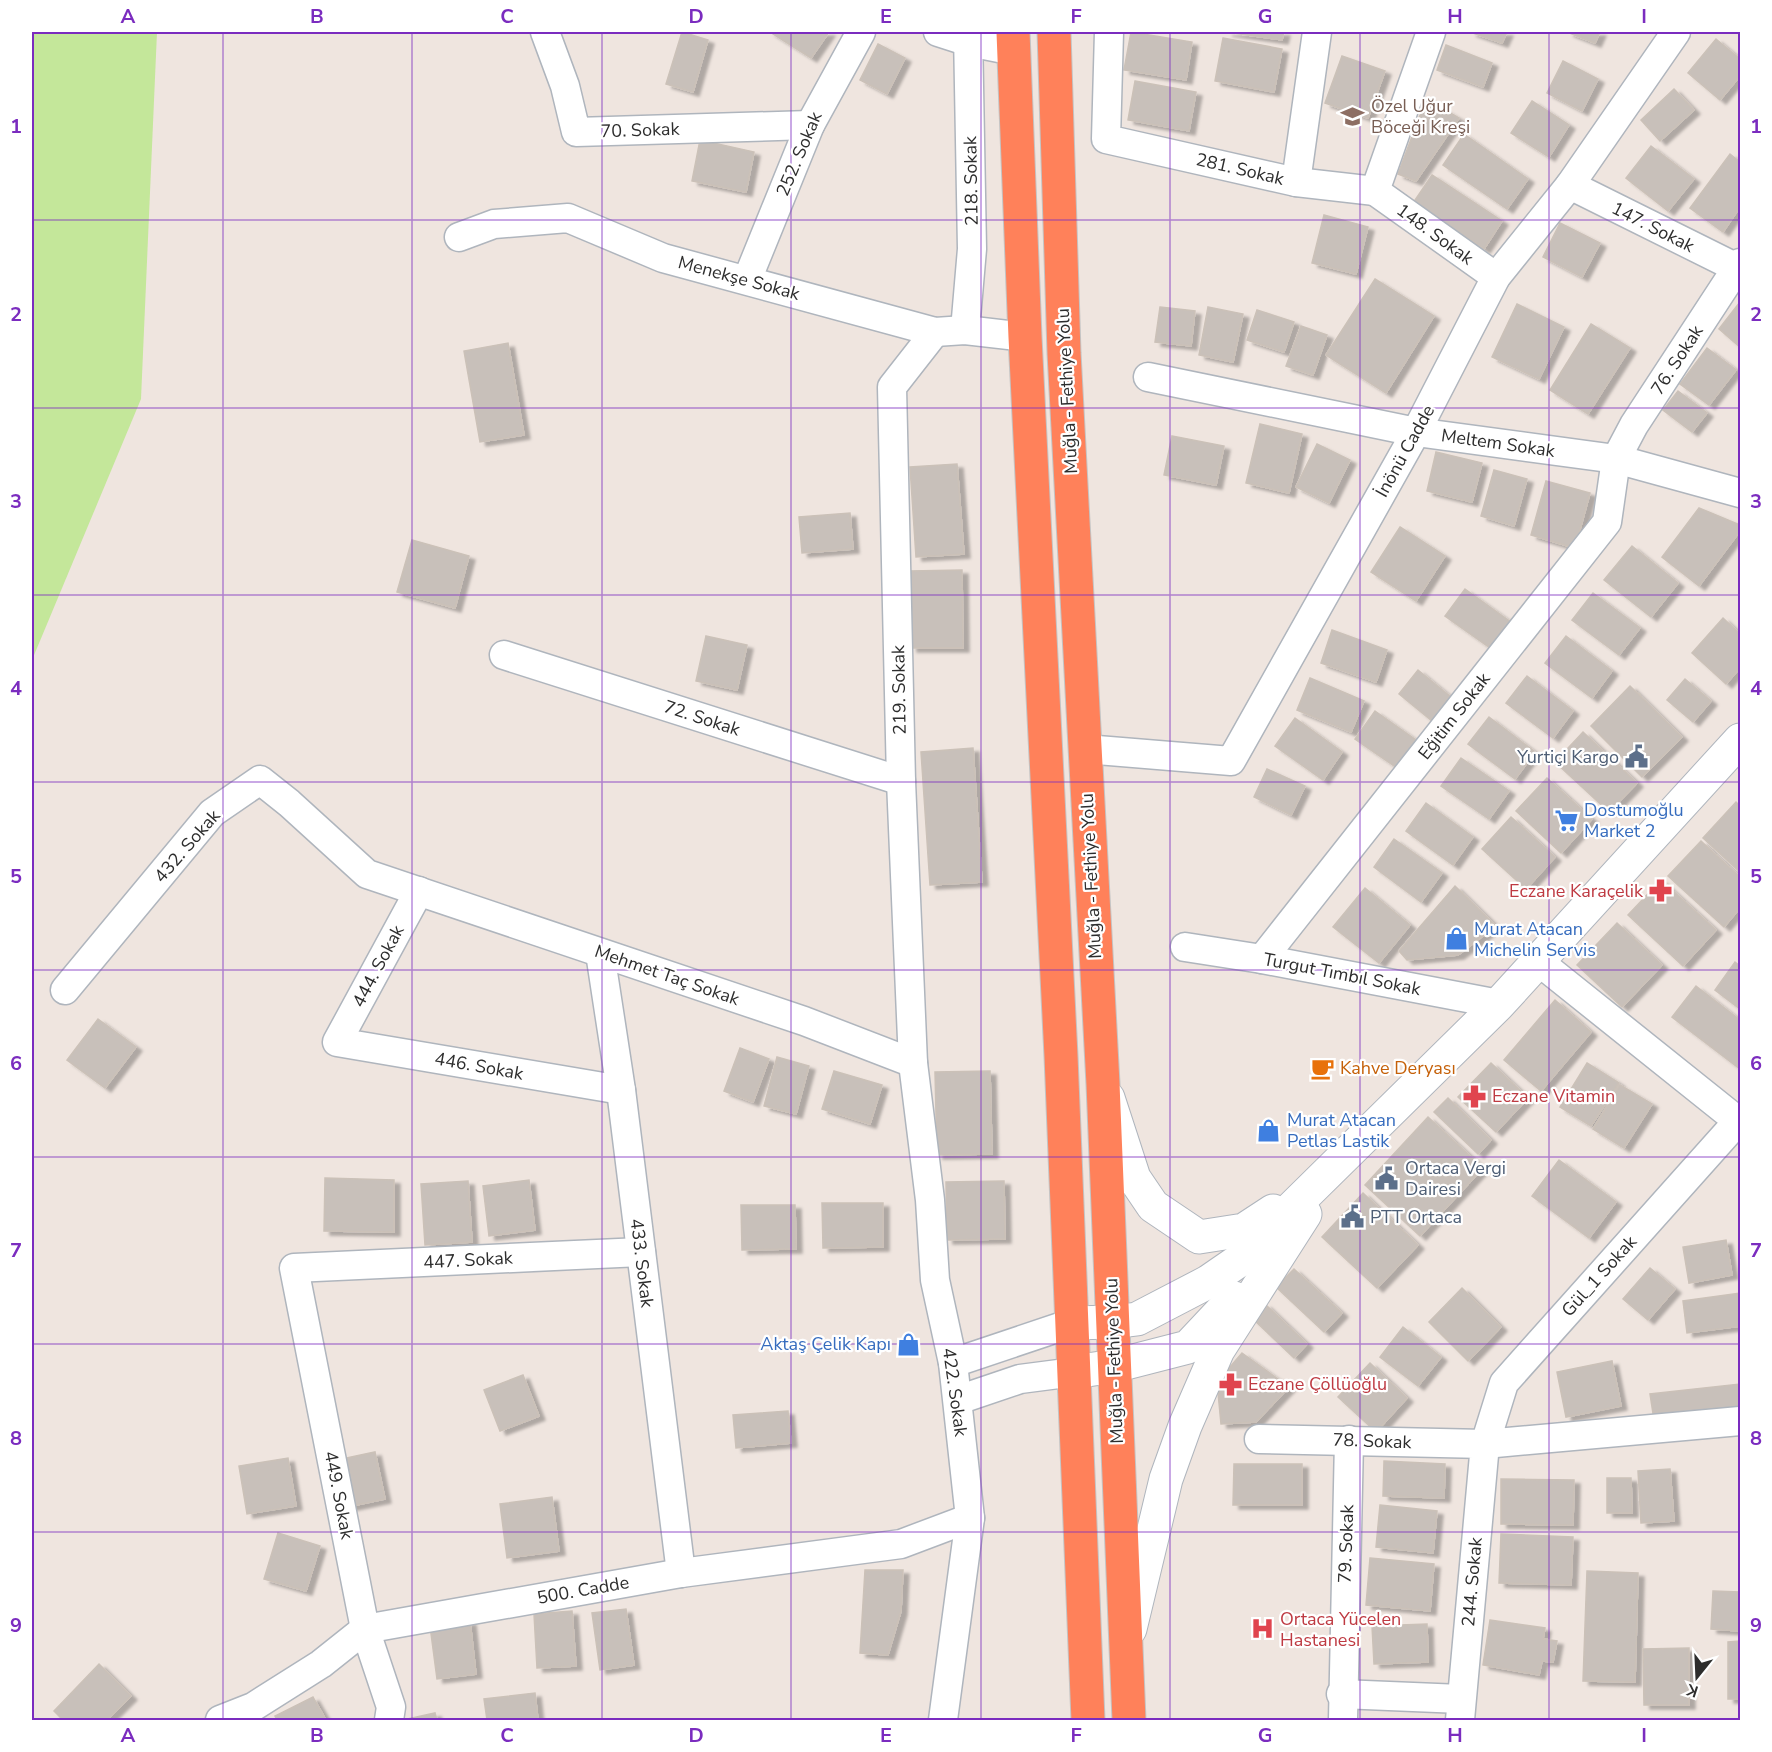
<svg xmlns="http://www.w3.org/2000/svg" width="1772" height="1752" viewBox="0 0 1772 1752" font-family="'Nunito Sans',sans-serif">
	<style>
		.green { fill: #c4e79a }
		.building { fill: #c8c0ba; stroke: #cbc1b8; stroke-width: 1.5; filter: url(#shadow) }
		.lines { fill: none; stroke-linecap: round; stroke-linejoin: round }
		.street-casing { stroke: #afb5bd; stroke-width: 31 }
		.secondary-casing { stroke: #afb5bd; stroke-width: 35 }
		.highway-casing { stroke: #c4c4c4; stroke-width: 35 }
		.street { stroke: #fff; stroke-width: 28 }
		.secondary { stroke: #fff; stroke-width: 33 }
		.highway { stroke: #ff815a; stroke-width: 33 }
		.grid { fill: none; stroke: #7b2cbf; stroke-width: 1.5; stroke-opacity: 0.55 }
		.labels { text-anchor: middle; stroke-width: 4.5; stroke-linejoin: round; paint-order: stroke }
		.education-label { font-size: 18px; fill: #785e54; stroke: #fff; text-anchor: start }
		.street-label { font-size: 18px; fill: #2d2d2d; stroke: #fff }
		.service-label { font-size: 18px; fill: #4e5e75; stroke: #fff; text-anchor: start }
		.shop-label { font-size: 18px; fill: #366cbe; stroke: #fff; text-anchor: start }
		.health-label { font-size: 18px; fill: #be3a42; stroke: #fff; text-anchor: start }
		.food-label { font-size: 18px; fill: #c56008; stroke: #fff; text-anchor: start }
		.neatline { fill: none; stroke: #7b2cbf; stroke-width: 2 }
		.grid-label { font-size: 20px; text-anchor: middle; font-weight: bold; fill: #7b2cbf }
	</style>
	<defs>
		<filter id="shadow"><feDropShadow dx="6" dy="4" stdDeviation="1.5" flood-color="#0004"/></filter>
	</defs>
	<rect width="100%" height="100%" fill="#efe5df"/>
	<polygon class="green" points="32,32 157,32 141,399 32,660"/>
	<g class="building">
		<polygon points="682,32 708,40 693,92 666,84"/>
		<polygon points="770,32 829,32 811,58"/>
		<polygon points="1131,32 1192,42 1186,80 1124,70"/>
		<polygon points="1226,32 1284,32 1282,40"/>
		<polygon points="1470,32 1507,32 1502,43"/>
		<polygon points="1567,32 1600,32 1595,43"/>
		<polygon points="1223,38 1282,49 1274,92 1215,81"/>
		<polygon points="1716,39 1740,59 1740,76 1720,100 1688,73"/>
		<polygon points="878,44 905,58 887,94 860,80"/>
		<polygon points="1446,45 1492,63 1483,87 1437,70"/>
		<polygon points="1342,56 1385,71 1368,118 1325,103"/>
		<polygon points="1563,61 1598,79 1582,111 1547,93"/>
		<polygon points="1135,81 1196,92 1189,131 1128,120"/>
		<polygon points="1674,89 1694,110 1660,141 1641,120"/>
		<polygon points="1426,99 1459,118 1416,181 1398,174"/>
		<polygon points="1532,101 1569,125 1549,157 1511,133"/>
		<polygon points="1464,134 1528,179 1507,209 1443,165"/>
		<polygon points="700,140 754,152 746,192 692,181"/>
		<polygon points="1651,146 1694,179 1668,211 1626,178"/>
		<polygon points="1730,154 1740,162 1740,207 1723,232 1690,208"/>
		<polygon points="1432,175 1502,221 1484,249 1413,203"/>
		<polygon points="1324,215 1368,227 1356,274 1312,263"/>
		<polygon points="1560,223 1600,243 1582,277 1543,257"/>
		<polygon points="1375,279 1434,316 1386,393 1326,355"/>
		<polygon points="1740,302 1740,347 1719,329"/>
		<polygon points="1517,304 1564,327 1539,379 1492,357"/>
		<polygon points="1160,307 1195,311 1191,346 1155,342"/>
		<polygon points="1208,307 1243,314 1233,362 1199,355"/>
		<polygon points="1257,310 1294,322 1284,352 1247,340"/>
		<polygon points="1591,324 1630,348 1588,414 1550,390"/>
		<polygon points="1301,326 1327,335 1313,375 1286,366"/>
		<polygon points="508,343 524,435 480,442 464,351"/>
		<polygon points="1707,348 1736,370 1709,405 1680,384"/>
		<polygon points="1678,391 1707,413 1692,432 1663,410"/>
		<polygon points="1260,424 1302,434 1289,493 1246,483"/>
		<polygon points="1172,436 1224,446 1216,485 1164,475"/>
		<polygon points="1317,444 1350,460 1329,503 1296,487"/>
		<polygon points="1436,452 1482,463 1472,502 1427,491"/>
		<polygon points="957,464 964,554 916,557 910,467"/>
		<polygon points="1494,470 1527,479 1514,526 1481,516"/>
		<polygon points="1546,481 1590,493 1575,548 1531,535"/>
		<polygon points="1699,508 1740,525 1740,531 1699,586 1662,557"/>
		<polygon points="850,513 853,549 802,553 799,517"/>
		<polygon points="1400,527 1445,556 1416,601 1371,572"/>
		<polygon points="412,540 469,556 455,608 397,592"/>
		<polygon points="1632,546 1678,583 1651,617 1604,580"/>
		<polygon points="962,570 963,648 911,648 910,571"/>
		<polygon points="1465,589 1512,623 1493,650 1445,616"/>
		<polygon points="1593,593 1640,628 1619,655 1572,620"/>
		<polygon points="1723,618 1740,634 1740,668 1726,684 1692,653"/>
		<polygon points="1332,630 1387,650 1376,682 1321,663"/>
		<polygon points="706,636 747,645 737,690 696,681"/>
		<polygon points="1566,636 1612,671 1592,698 1545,663"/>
		<polygon points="1418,670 1451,697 1432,721 1399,694"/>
		<polygon points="1527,676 1573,711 1553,738 1506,703"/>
		<polygon points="1310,678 1364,701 1351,732 1297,710"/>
		<polygon points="1685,679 1711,701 1693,722 1667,700"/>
		<polygon points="1630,686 1682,737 1642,777 1591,726"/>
		<polygon points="1375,711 1423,745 1403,772 1355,739"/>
		<polygon points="1489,717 1535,752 1515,779 1468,744"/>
		<polygon points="1295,718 1342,752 1323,780 1275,746"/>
		<polygon points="1583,732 1637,783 1609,812 1555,762"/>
		<polygon points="973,748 982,882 930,885 921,752"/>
		<polygon points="1461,758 1509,791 1489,819 1441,786"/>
		<polygon points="1267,769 1305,786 1291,815 1254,797"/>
		<polygon points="1547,778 1592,819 1561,853 1516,811"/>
		<polygon points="1736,802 1740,806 1740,872 1703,838"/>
		<polygon points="1426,803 1473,837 1453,865 1406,831"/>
		<polygon points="1511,817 1555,857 1526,889 1482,849"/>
		<polygon points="1394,839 1442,873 1421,902 1374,867"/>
		<polygon points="1701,841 1740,877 1740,908 1724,927 1668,876"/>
		<polygon points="1661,880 1716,930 1683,966 1628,915"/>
		<polygon points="1455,886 1496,926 1458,955 1407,960 1399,951"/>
		<polygon points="1365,888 1410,925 1379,963 1333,927"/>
		<polygon points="1617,923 1662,965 1622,1007 1577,965"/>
		<polygon points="1735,962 1740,966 1740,1009 1715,990"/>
		<polygon points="1696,986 1740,1020 1740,1069 1672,1017"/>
		<polygon points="1555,1000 1591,1032 1541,1091 1504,1060"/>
		<polygon points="98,1019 136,1047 105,1088 67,1060"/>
		<polygon points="740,1048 769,1059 753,1102 724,1091"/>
		<polygon points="777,1057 809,1066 796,1114 764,1106"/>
		<polygon points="1491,1063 1528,1098 1496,1132 1458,1097"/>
		<polygon points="1587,1063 1619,1083 1591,1126 1560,1107"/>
		<polygon points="834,1071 882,1085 870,1124 822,1109"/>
		<polygon points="990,1071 992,1154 937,1155 935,1072"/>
		<polygon points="1620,1085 1652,1104 1624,1148 1593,1129"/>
		<polygon points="1448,1098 1491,1140 1478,1154 1434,1112"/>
		<polygon points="1428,1117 1483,1168 1420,1236 1365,1185"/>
		<polygon points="1559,1160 1616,1202 1589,1238 1532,1196"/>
		<polygon points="325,1178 394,1180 394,1232 324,1231"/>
		<polygon points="529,1180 535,1230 489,1236 483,1186"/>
		<polygon points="468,1181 472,1242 425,1245 421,1184"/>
		<polygon points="1004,1181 1005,1239 947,1240 946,1182"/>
		<polygon points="1363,1193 1418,1245 1377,1288 1322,1237"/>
		<polygon points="822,1203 883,1203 883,1247 823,1248"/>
		<polygon points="741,1205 795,1205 796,1249 742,1250"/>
		<polygon points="1726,1240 1732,1275 1689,1283 1683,1247"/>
		<polygon points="1650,1268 1675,1289 1648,1320 1623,1299"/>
		<polygon points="1294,1269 1342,1313 1324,1332 1276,1287"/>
		<polygon points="1462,1288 1501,1327 1468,1361 1429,1322"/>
		<polygon points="1740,1293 1740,1326 1687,1333 1683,1301"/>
		<polygon points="1265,1304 1307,1344 1294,1358 1252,1318"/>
		<polygon points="1403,1327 1441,1357 1418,1386 1380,1357"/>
		<polygon points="1242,1353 1289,1387 1256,1422 1221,1424 1217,1382"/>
		<polygon points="1612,1361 1621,1406 1566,1417 1557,1372"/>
		<polygon points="1370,1363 1407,1398 1376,1432 1338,1397"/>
		<polygon points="523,1375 539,1416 500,1431 484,1390"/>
		<polygon points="1740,1384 1740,1410 1654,1420 1650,1394"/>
		<polygon points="788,1411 791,1443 736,1448 733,1415"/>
		<polygon points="375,1452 385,1499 342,1508 332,1461"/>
		<polygon points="288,1458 296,1506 247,1514 239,1466"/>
		<polygon points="1384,1461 1445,1464 1444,1498 1383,1496"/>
		<polygon points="1234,1464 1302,1464 1302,1505 1233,1505"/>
		<polygon points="1670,1469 1674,1521 1641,1523 1638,1471"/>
		<polygon points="1607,1478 1631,1478 1632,1513 1607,1513"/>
		<polygon points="1501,1479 1574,1480 1573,1525 1501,1524"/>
		<polygon points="552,1497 559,1551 507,1558 500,1504"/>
		<polygon points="1380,1505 1437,1511 1433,1553 1376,1547"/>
		<polygon points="278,1533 320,1546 306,1591 264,1579"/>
		<polygon points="1501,1534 1573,1537 1571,1585 1499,1583"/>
		<polygon points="1370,1558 1434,1564 1430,1611 1366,1605"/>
		<polygon points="865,1570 903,1570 901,1611 888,1655 860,1653"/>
		<polygon points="1587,1571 1638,1573 1635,1682 1583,1681"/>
		<polygon points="1713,1591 1740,1592 1740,1631 1711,1629"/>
		<polygon points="626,1609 634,1665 600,1670 592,1613"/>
		<polygon points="572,1611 576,1666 537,1668 534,1614"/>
		<polygon points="1490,1620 1545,1628 1543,1639 1557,1641 1553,1662 1542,1661 1539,1675 1483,1665"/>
		<polygon points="470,1621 476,1674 437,1679 430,1626"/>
		<polygon points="1427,1624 1428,1662 1374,1664 1372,1626"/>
		<polygon points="1740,1641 1740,1699 1728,1699 1728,1642"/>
		<polygon points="1689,1648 1689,1705 1644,1705 1643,1649"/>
		<polygon points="99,1664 131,1696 107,1720 63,1720 54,1711"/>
		<polygon points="535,1693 538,1720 487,1720 484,1699"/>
		<polygon points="313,1697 326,1720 277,1720 275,1716"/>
		<polygon points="435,1713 437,1720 403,1720"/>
	</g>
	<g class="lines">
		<defs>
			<g id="street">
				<polyline points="545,32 565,86 576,132 810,125"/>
				<polyline points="938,32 969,42 1014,51"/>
				<polyline points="1109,32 1106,139 1296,182 1317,32"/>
				<polyline points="1431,32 1375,191 1496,277"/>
				<polyline points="1296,182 1375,191"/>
				<polyline points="1570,185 1737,268"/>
				<polyline points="459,237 494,224 568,218 663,258 935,332 965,330 1025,337"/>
				<polyline points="747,280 810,125 861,32"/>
				<polyline points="965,330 972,249 968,32"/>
				<polyline points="935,332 892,387 901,781 913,1063 930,1200 935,1280 953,1363 970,1518 943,1720"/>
				<polyline points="1148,377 1416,432 1616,459 1740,493"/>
				<polyline points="504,655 901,781"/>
				<polyline points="1085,749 1231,761 1416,432 1496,277 1570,185 1676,32"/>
				<polyline points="419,891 337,1042 621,1090"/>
				<polyline points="1185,947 1262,959 1499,1004"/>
				<polyline points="600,953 621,1090 681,1573"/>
				<polyline points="1262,959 1607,522 1616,459 1634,425 1740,263"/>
				<polyline points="1538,961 1738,1121 1504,1383 1485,1444 1740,1421"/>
				<polyline points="65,990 212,813 260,780 289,803 367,874 804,1021 913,1063"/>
				<polyline points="953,1363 1072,1323"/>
				<polyline points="958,1400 1020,1379 1074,1372"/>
				<polyline points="1259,1439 1485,1444 1460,1720"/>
				<polyline points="1341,1694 1461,1699"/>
				<polyline points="220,1720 253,1707 321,1664 365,1629 681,1573 901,1544 970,1518"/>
				<polyline points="389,1720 391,1707 365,1629 294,1268 641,1252"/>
				<polyline points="1343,1720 1349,1440"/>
			</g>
			<g id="secondary">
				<polyline points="1108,1098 1134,1178 1153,1206 1199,1237 1244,1230 1273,1211"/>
				<polyline points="1072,1323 1113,1322 1137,1319 1208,1282 1237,1262 1499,1004 1740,740"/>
				<polyline points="1074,1372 1114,1366 1188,1347 1234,1298"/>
				<polyline points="1130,1629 1166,1479 1185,1426 1218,1350 1305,1214"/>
			</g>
			<g id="highway">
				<polyline points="1013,32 1025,337 1061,1056 1088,1720"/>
				<polyline points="1054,32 1064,353 1103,1084 1129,1720"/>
			</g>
		</defs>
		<use href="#street" class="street-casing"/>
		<use href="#secondary" class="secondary-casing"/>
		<use href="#highway" class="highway-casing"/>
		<use href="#street" class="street"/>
		<use href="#secondary" class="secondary"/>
		<use href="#highway" class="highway"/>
	</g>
	<path class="grid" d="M223,32V1720M412,32V1720M602,32V1720M791,32V1720M981,32V1720M1170,32V1720M1360,32V1720M1549,32V1720M32,220H1740M32,408H1740M32,595H1740M32,782H1740M32,970H1740M32,1157H1740M32,1344H1740M32,1532H1740"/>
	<defs>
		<symbol id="school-bare" viewBox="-9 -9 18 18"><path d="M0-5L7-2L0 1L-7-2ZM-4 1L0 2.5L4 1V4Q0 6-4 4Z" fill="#8d6e63" stroke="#fff" stroke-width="2.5" paint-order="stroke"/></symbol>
		<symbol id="civic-bare" viewBox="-9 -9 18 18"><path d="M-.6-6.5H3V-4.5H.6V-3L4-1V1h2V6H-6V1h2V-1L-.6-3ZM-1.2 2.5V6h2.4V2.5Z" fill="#5c6f8a" stroke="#fff" stroke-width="2.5" paint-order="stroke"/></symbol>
		<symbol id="supermarket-bare" viewBox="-9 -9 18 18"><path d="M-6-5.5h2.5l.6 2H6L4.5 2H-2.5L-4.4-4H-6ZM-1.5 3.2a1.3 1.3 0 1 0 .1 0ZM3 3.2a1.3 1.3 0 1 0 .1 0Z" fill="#3f7fe0" stroke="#fff" stroke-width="2.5" paint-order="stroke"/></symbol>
		<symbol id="pharmacy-bare" viewBox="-9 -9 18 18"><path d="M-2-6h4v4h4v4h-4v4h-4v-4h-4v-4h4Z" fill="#e0444e" stroke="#fff" stroke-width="2.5" paint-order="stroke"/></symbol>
		<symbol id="shop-bare" viewBox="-9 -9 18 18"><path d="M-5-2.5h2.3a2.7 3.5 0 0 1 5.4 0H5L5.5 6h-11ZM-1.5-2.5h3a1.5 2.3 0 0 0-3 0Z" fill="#3f7fe0" stroke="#fff" stroke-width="2.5" paint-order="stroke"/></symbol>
		<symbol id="cafe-bare" viewBox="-9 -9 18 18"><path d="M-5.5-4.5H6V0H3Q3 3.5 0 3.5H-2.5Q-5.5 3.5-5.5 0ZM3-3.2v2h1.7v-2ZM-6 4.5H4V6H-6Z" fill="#e8710a" stroke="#fff" stroke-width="2.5" paint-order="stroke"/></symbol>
		<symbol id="hospital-bare" viewBox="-9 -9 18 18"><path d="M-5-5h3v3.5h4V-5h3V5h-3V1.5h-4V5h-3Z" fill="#e0444e" stroke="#fff" stroke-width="2.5" paint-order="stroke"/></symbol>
	</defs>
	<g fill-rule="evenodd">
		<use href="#school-bare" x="1336" y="100" width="33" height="33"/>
		<use href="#civic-bare" x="1620" y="740" width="33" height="33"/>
		<use href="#supermarket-bare" x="1550" y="804" width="33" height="33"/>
		<use href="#pharmacy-bare" x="1644" y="874" width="33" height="33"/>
		<use href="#shop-bare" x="1440" y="922" width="33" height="33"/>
		<use href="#cafe-bare" x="1306" y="1052" width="33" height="33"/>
		<use href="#pharmacy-bare" x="1458" y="1080" width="33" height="33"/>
		<use href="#shop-bare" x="1252" y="1114" width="33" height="33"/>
		<use href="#civic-bare" x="1370" y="1162" width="33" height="33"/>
		<use href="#civic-bare" x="1336" y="1200" width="33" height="33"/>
		<use href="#shop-bare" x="892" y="1328" width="33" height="33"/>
		<use href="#pharmacy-bare" x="1214" y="1368" width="33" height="33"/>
		<use href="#hospital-bare" x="1246" y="1612" width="33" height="33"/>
	</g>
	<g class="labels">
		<g class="education-label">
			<text x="1371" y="112">Özel Uğur<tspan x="1371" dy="21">Böceği Kreşi</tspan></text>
		</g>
		<g class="street-label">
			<text transform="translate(640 130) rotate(-2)" y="6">70. Sokak</text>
			<text transform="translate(799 154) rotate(-67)" y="6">252. Sokak</text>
			<text transform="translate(1240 169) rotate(13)" y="6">281. Sokak</text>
			<text transform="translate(971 181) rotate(-91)" y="6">218. Sokak</text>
			<text transform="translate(1653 227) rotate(27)" y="6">147. Sokak</text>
			<text transform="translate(1435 234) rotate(36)" y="6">148. Sokak</text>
			<text transform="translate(739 278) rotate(15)" y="6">Menekşe Sokak</text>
			<text transform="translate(1677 360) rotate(-57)" y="6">76. Sokak</text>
			<text transform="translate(1067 391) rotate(-93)" y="6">Muğla - Fethiye Yolu</text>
			<text transform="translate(1498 443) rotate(8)" y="6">Meltem Sokak</text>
			<text transform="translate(1405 451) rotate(-61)" y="6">İnönü Cadde</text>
			<text transform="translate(899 690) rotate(-91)" y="6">219. Sokak</text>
			<text transform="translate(1454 716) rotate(-52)" y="6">Eğitim Sokak</text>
			<text transform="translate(702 718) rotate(18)" y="6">72. Sokak</text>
			<text transform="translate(187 846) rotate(-49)" y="6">432. Sokak</text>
			<text transform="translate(1091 876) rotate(-93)" y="6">Muğla - Fethiye Yolu</text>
			<text transform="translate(378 966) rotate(-62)" y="6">444. Sokak</text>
			<text transform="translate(1342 974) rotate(11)" y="6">Turgut Tımbıl Sokak</text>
			<text transform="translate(667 975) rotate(19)" y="6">Mehmet Taç Sokak</text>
			<text transform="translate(479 1066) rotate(10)" y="6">446. Sokak</text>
			<text transform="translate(468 1260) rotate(-3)" y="6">447. Sokak</text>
			<text transform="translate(642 1263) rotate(83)" y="6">433. Sokak</text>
			<text transform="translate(1599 1276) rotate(-48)" y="6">Gül_1 Sokak</text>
			<text transform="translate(1114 1361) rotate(-92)" y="6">Muğla - Fethiye Yolu</text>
			<text transform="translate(955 1392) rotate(82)" y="6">422. Sokak</text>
			<text transform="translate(1372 1441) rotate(2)" y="6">78. Sokak</text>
			<text transform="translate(339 1495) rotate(79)" y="6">449. Sokak</text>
			<text transform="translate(1346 1544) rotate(-88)" y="6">79. Sokak</text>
			<text transform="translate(1472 1582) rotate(-85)" y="6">244. Sokak</text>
			<text transform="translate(583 1590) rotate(-10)" y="6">500. Cadde</text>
		</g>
		<g class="service-label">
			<text x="1619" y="763" text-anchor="end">Yurtiçi Kargo</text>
			<text x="1405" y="1174">Ortaca Vergi<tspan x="1405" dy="21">Dairesi</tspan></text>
			<text x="1370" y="1223">PTT Ortaca</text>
		</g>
		<g class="shop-label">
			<text x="1584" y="816">Dostumoğlu<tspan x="1584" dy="21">Market 2</tspan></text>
			<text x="1474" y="935">Murat Atacan<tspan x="1474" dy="21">Michelin Servis</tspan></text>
			<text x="1287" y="1126">Murat Atacan<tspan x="1287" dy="21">Petlas Lastik</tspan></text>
			<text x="891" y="1350" text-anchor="end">Aktaş Çelik Kapı</text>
		</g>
		<g class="health-label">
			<text x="1643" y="897" text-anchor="end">Eczane Karaçelik</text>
			<text x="1492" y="1102">Eczane Vitamin</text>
			<text x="1248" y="1390">Eczane Çöllüoğlu</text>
			<text x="1280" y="1625">Ortaca Yücelen<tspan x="1280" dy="21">Hastanesi</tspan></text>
		</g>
		<g class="food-label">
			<text x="1340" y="1074">Kahve Deryası</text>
		</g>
	</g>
	<rect width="1772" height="1752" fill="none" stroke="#ffffff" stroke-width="66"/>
	<g transform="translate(1697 1677) rotate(198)" stroke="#ffffff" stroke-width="4.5" paint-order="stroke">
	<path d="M0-4.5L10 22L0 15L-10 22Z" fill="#2d2d2d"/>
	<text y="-9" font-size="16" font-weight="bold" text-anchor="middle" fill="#2d2d2d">K</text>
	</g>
	<rect x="33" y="33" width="1706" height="1686" class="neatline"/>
	<g class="grid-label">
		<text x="128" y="23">A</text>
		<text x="317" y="23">B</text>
		<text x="507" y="23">C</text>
		<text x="696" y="23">D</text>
		<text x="886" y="23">E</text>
		<text x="1076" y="23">F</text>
		<text x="1265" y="23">G</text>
		<text x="1455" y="23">H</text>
		<text x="1644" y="23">I</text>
		<text x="16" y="133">1</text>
		<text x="1756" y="133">1</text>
		<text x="16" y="321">2</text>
		<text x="1756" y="321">2</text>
		<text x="16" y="508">3</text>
		<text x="1756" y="508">3</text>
		<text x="16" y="695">4</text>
		<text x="1756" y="695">4</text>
		<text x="16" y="883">5</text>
		<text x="1756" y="883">5</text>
		<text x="16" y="1070">6</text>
		<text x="1756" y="1070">6</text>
		<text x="16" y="1257">7</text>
		<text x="1756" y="1257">7</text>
		<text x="16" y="1445">8</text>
		<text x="1756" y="1445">8</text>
		<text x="16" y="1632">9</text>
		<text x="1756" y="1632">9</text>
		<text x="128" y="1742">A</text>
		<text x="317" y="1742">B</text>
		<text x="507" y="1742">C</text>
		<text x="696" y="1742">D</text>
		<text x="886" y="1742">E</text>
		<text x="1076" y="1742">F</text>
		<text x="1265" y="1742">G</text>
		<text x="1455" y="1742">H</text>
		<text x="1644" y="1742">I</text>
	</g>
</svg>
